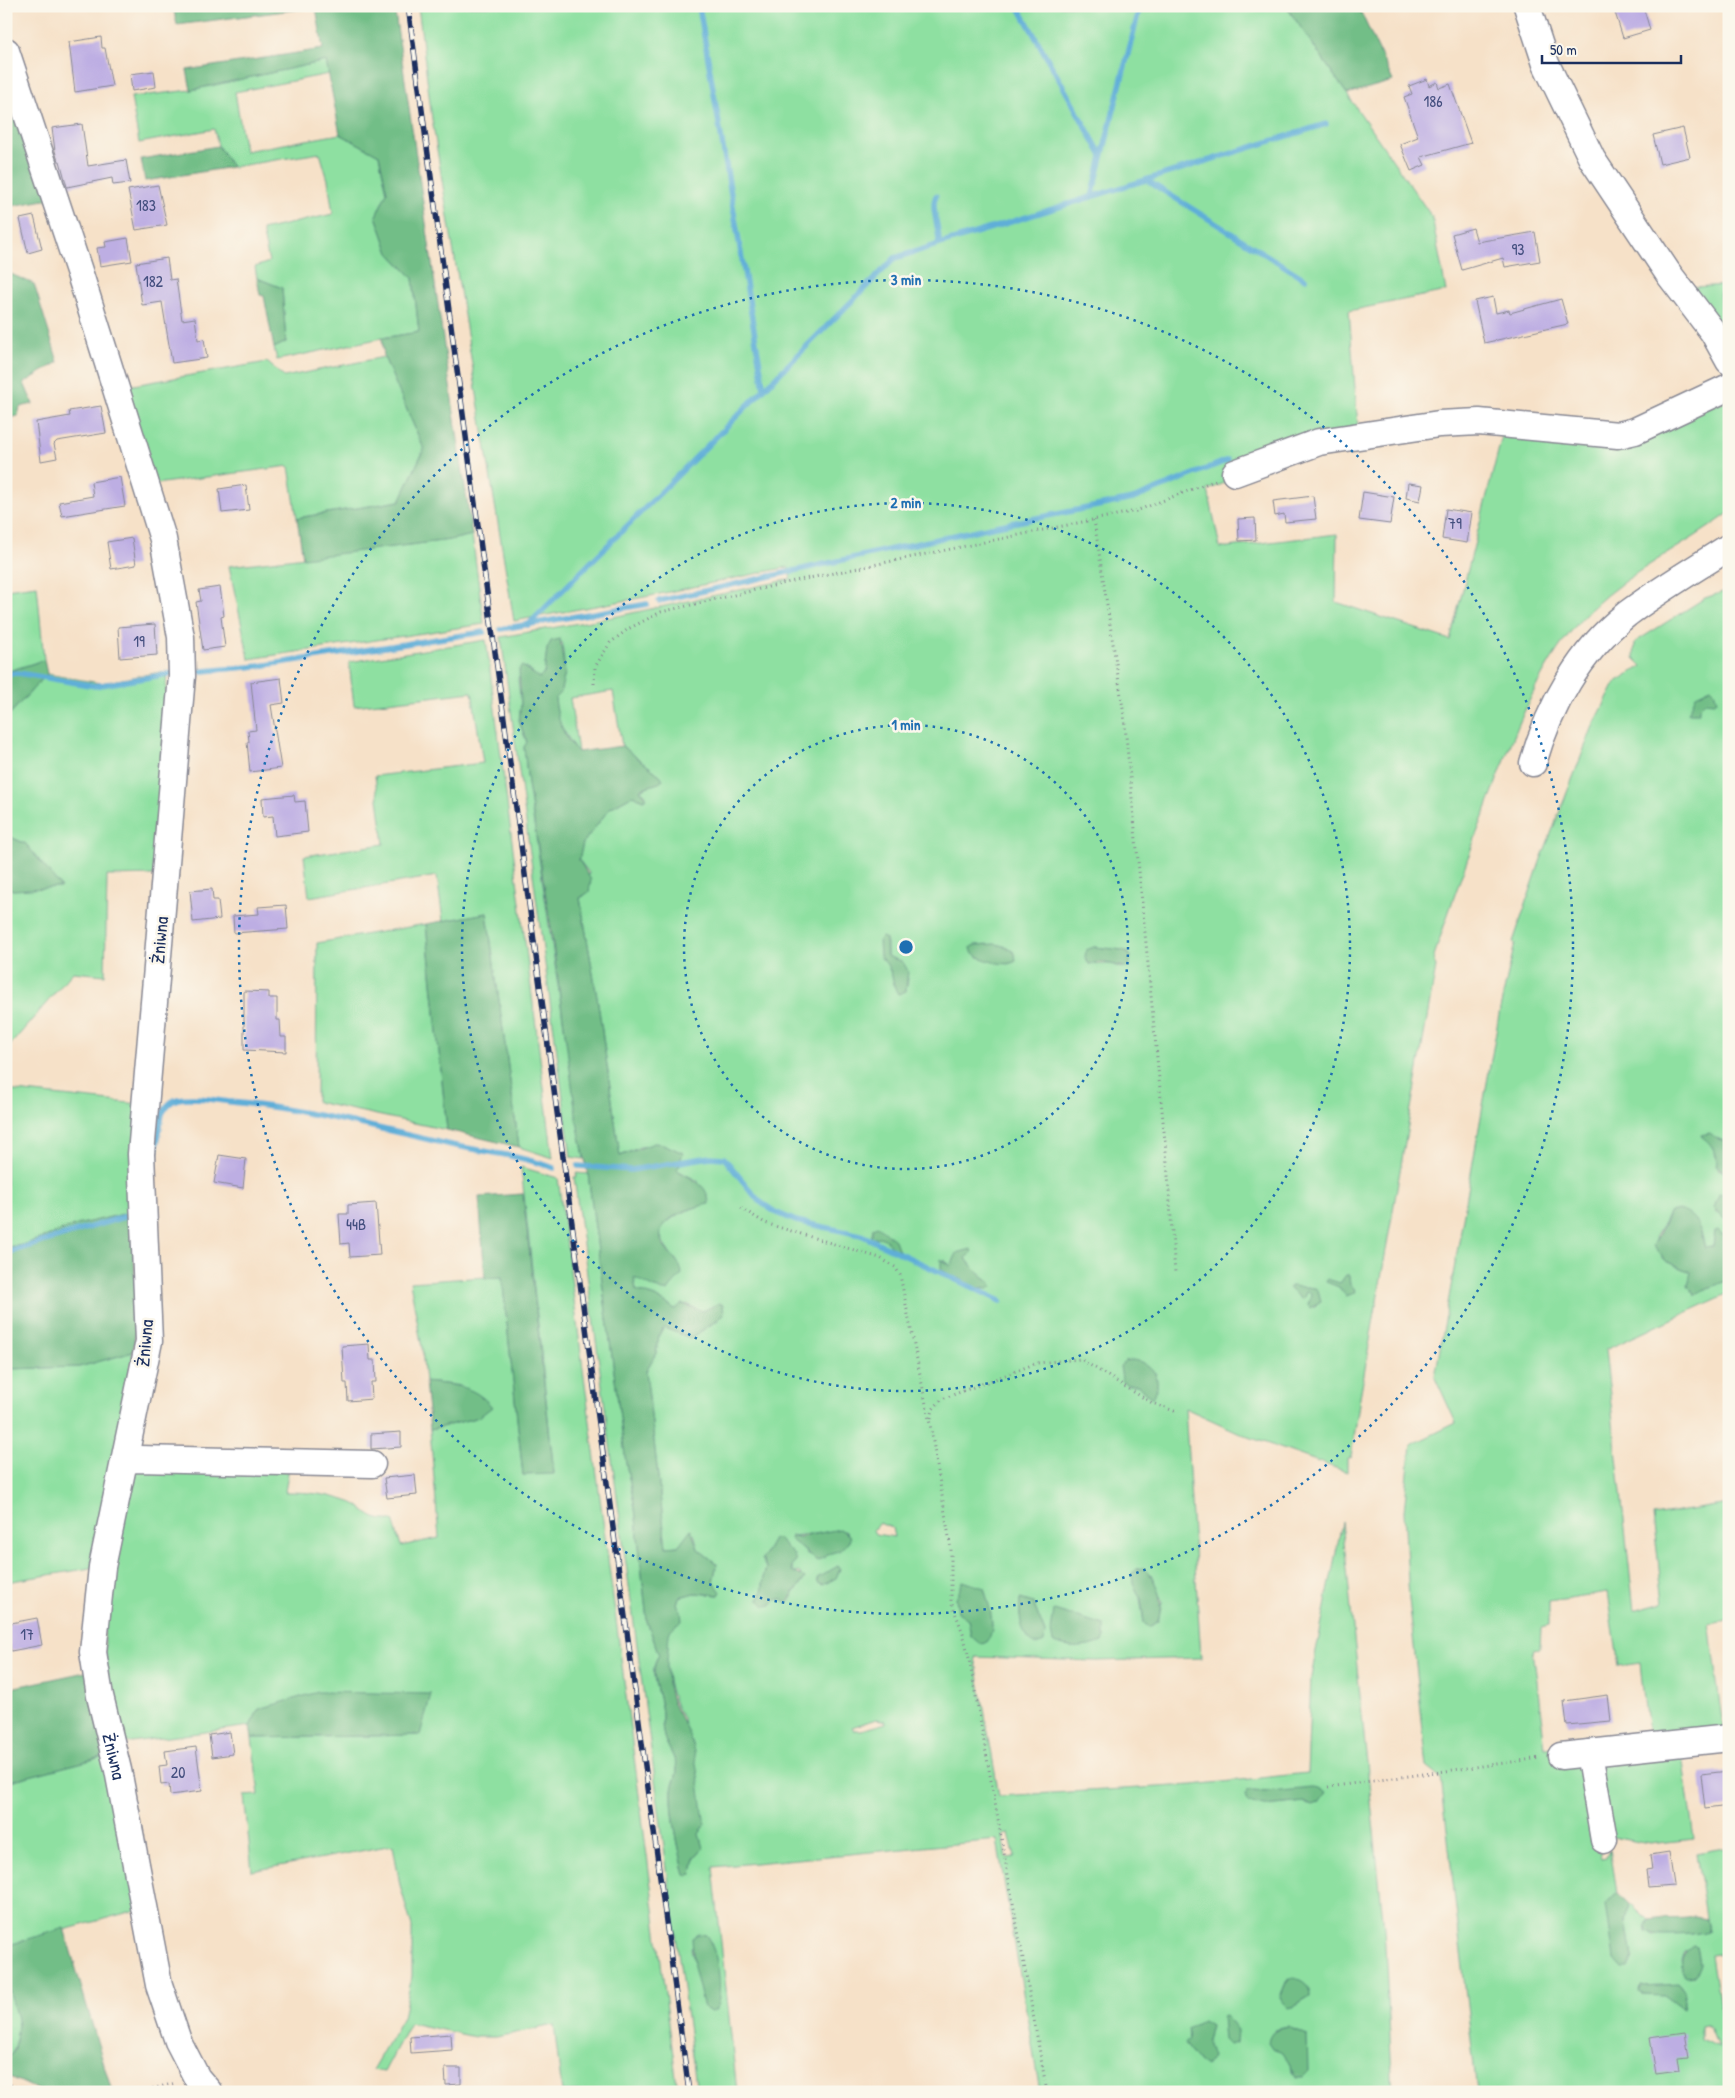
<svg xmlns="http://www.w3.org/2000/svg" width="1735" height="2098" viewBox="0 0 1735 2098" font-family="'Patrick Hand',sans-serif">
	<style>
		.green { fill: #8ee0a1; stroke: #548880; fill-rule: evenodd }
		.forest { fill: #72be87; stroke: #467672 }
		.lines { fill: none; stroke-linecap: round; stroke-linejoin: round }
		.stream { stroke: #5eaed8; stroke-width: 5.5 }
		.building { fill: #bdaee3 }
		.minor-casing { stroke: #888893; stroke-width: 29 }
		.path { stroke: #888893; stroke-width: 3; stroke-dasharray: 1 4; stroke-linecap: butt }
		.minor { stroke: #fff; stroke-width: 26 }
		.rail-casing { stroke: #1b2f5e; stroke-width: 5.5 }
		.rail { stroke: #fbf7ec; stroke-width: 4; stroke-dasharray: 11; stroke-linecap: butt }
		.ring { fill: none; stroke: #1f6fb2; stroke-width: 2.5; stroke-dasharray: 2.5 5 }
		.labels { text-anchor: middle; stroke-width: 5; stroke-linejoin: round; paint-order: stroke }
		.number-label { font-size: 16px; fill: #444f7f }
		.street-label { font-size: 19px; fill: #1b2f5e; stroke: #fbf7ec }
		.centre { fill: #1f6fb2; stroke: #fbf7ec; stroke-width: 2.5 }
		.ring-label { font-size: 15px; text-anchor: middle; font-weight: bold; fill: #1f6fb2; stroke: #fbf7ec; stroke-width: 5; stroke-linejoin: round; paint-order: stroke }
	</style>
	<rect width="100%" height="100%" fill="#fbf7ec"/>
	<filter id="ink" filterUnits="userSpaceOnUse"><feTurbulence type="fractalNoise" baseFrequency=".02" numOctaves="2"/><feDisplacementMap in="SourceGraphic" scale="10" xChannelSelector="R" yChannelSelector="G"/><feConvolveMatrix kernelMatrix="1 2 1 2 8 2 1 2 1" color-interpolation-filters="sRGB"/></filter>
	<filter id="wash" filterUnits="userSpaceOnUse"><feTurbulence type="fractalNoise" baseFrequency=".0096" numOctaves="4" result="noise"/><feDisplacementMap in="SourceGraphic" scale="20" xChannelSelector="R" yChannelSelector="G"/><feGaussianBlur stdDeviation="1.12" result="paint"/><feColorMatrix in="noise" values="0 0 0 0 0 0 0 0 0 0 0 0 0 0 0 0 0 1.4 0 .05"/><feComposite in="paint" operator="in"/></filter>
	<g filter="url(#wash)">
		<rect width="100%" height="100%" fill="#f6e1c8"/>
		<g class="green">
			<path d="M418,6H1286L1432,217L1446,291L1349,311L1358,427L1208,490L1220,548L1337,534L1336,602L1450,640L1504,428L1585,439L1729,401V513C1684,547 1631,570 1590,610C1541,659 1518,725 1494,788C1472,845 1452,901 1433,959L1436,967L1360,1397L1351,1457L1347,1459V1472L1249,1437L1185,1408L1201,1658L1096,1661L975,1657L999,1796L1193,1785L1307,1773L1311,1677L1342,1522L1384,1928L1393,2092H1040L997,1840L713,1867L737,2092H697L574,1177H577L576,1173L588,1174L626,1463L635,1508L647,1621L659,1655C646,1672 661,1695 662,1714C662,1722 662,1729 664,1737C667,1747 676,1758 677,1769C677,1778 671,1786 672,1795C672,1819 678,1844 683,1867L692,1874L695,1857L703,1848L699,1841L683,1718C668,1699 661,1655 669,1631C672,1625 678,1617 681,1611L677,1604L679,1597L695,1593L719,1595L720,1592L713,1581L717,1564L698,1549L694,1533L678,1546L666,1547L646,1371L656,1353L659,1335L664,1328L691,1338L718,1320L687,1304L675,1309L655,1297L636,1290L634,1278L641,1280L677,1261L666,1248L659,1233C664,1220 684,1211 697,1207L698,1181L677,1170L682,1153L663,1144L640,1147L620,1156L598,1003L580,898L584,896L589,873L579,860L583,843L610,808L633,795L643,800L646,795L640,790L653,784L661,776L622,746L613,691L570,698L578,752L574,748L557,719L555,699L565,673L562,642L547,649L544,674L539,678L525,667L518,679L521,704L519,721L527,743L524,747L528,784L584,1159L571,1157L501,637L618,616L791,579L788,567L650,596L514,621L432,119ZM882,937L887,943V956L908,978L907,986L896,985L886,962ZM984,944L1007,947L1016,961L1008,964L978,957ZM1094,947L1123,950L1131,956L1122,968L1112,964H1089ZM971,1253L966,1258C969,1264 983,1278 990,1281L985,1289L970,1287L961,1279H955L944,1259L951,1266L955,1258ZM1349,1275L1350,1285L1356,1290L1346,1296L1339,1287L1340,1283ZM1308,1287L1321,1300L1314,1307L1308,1305L1312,1295L1309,1292H1306L1301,1299L1296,1293L1299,1288ZM1156,1373L1145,1393L1138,1385L1132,1383ZM879,1523L892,1528L894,1537L875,1534L873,1530ZM845,1531L849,1535L824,1558L807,1554L791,1536ZM777,1538L793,1554L792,1571L800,1573L803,1582C796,1588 794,1596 788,1602L781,1599L759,1600C765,1589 762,1579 766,1568L762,1559L773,1540ZM1151,1574L1162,1602L1158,1621L1149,1627L1144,1623L1139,1592ZM984,1588L992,1627L971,1636L968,1619ZM1020,1599L1033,1603L1045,1633L1020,1616ZM876,1719L886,1721V1723L861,1730H854L852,1727ZM1248,1791L1270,1792L1318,1804L1308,1805L1304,1802L1265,1806ZM1009,1834L1015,1857L1007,1858L1003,1835ZM711,1942L719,1986L704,2008L691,1948ZM1288,1981L1310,1996L1292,2007L1281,1998ZM1210,2026L1206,2039L1209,2049L1199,2062L1186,2045L1189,2039L1187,2032ZM1288,2027L1307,2035L1294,2074L1274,2030Z"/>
			<polygon points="326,61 329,74 235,92 245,151 340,134 379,155 387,192 376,216 389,253 413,278 419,332 382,338 277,360 274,348 286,342 282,288 257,278 255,267 269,262 262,230 333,214 328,180 320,153 232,167 218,146 214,129 139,143 131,97 191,90"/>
			<polygon points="1729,285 1729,294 1720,293 1722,321 1729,332 1729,341 1693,287"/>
			<polygon points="384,357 424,449 400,501 297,518 289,466 155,484 122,387 267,362 284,377"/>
			<polygon points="472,535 484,624 249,659 229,566 450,540"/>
			<polygon points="37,585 44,660 6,672 6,589"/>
			<path d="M1729,590V1143L1707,1140C1714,1145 1717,1160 1718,1169L1729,1174V1182L1726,1185L1729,1193L1724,1194L1716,1212L1724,1218L1729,1215V1241L1724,1234L1715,1232L1713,1247L1705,1248L1701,1232L1670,1212L1655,1238L1677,1266L1691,1272C1690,1282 1687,1286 1695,1295L1729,1279V1293L1605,1350L1634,1610L1663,1602L1653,1516L1729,1504V1620L1709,1623L1723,1728L1648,1736L1640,1663L1619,1666L1608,1593L1549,1602V1626L1541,1628L1540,1648L1533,1649L1545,1748L1562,1747L1582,1758L1602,1858L1607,1857L1610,1849L1617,1892L1610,1899L1619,1962L1622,1968L1632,1958L1626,1921L1629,1903L1648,1920L1645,1925L1652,1935L1690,1934L1708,1931L1696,1853L1729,1847V1952L1712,1955L1729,2066V2092H1477L1441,1778L1427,1767L1409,1599L1404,1511L1411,1445L1456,1423L1435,1377L1500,1009L1515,943L1513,942L1541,859L1593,726L1616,682L1642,666L1634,658L1635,642L1705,598ZM1698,1948L1701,1964L1683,1971L1681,1960L1684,1953ZM1682,1986L1685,1995L1683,2008L1664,1993H1644ZM1707,2025L1710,2027L1718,2047L1702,2039V2026Z"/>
			<polygon points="486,640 553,1158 519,1147 487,913 443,921 437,876 309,897 304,856 384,844 375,776 483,763 472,692 354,706 349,662"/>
			<polygon points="167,671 156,875 107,876 105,975 73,972 6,1050 6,888 14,890 26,844 6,835 6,718 47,674 100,683"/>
			<polygon points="426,924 447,1130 316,1102 317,943"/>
			<polygon points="6,1090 139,1104 132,1212 77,1225 23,1245 6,1247"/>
			<path d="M521,1167L558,1178L678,2092H562L554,2025L496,2037H475L410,2023L384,2072L372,2070L403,2017L412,1976V1927L400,1885L393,1845L252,1871L244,1796L259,1795L252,1738L420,1735L259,1709L250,1726L124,1743L109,1704L104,1629L132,1469L289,1467L285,1492C307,1492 327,1494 347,1501C368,1507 365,1522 393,1520L401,1546L439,1538L430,1430L479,1417L462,1386L425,1382L422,1348L410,1282L502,1276L523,1475L554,1473Z"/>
			<polygon points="133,1352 97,1567 6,1582 6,1369 79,1367"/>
			<polygon points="1682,1755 1694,1839 1649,1844 1608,1836 1599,1756"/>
			<polygon points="106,1756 140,1909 6,1946 6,1782"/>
			<path d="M6,1976C13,2002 29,2039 6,2060Z"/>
		</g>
		<g class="forest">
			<polygon points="173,6 394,6 472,535 450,540 303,558 297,518 400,501 424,449 384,357 382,338 419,332 413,278 389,253 376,216 387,192 379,155 340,134 326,61 191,90 187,70 323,49 316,7 177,25"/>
			<polygon points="1286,6 1358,6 1393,81 1347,94"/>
			<polygon points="14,113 50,199 6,207 6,114"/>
			<polygon points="218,146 232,167 145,181 141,159"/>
			<polygon points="6,272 34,284 58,362 24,383 33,404 20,407 18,416 6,419"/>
			<polygon points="257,278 282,288 286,342 274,348 264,296 260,295"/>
			<polygon points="1720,293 1729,294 1729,332 1722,321"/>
			<path d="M560,639L565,673L560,694L555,699C557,718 564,739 578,752L622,746L661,776L663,780L659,783L642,788L640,790L647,798L643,800L633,795L610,808L583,843L579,860L591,880L589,892L580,898L598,1003L620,1156L654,1143L663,1144L683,1153L677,1170C692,1180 708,1183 709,1204C689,1208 647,1221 665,1248C672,1257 681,1262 682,1274C678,1280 672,1284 668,1291H662L634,1278L636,1290L655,1297L675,1309L682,1304L703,1311L719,1303L723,1305L724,1315L691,1338L664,1328L659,1335L656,1353L646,1371L666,1547L678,1546L691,1529L698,1549L717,1564L713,1581L721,1592L719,1595L695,1593L679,1597L677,1604L681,1611L682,1621C667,1630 669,1632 668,1649C666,1668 666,1692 676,1710C684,1723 691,1737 694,1752C699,1776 701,1801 705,1825L699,1834L703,1848L695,1857L692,1874L689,1875L685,1874L683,1867C678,1844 672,1819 672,1795C671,1786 677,1778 677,1769C676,1758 667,1747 664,1737C662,1729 662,1722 662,1714C661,1695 647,1672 659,1655L647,1621L635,1508L626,1463L588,1174L577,1122L551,929L528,784L524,747L527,742L519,721L521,704L519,669L522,666L539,678L544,674L547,649L551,641Z"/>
			<polygon points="44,660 47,674 6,718 6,672"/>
			<polygon points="1711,688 1714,691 1717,701 1714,703 1705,702 1699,708 1699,713 1688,713 1696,695"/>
			<polygon points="6,835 26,844 61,887 14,890 6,888"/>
			<polygon points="487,913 519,1147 447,1130 426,924"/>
			<path d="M882,937L886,939L887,956L903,962L908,971L906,991L898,994C890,982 896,971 880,957L879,940Z"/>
			<path d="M996,944L1007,947L1015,953L1016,961C1005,968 981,960 972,952L971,947L975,945Z"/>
			<polygon points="1094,947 1123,950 1131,956 1129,968 1101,962 1089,964 1085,958 1086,950"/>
			<path d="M1710,1133L1716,1138L1729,1143V1174L1716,1166C1720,1155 1710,1142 1702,1137L1701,1135Z"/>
			<polygon points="1729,1193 1729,1215 1724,1219 1714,1208 1719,1194"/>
			<polygon points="523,1194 554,1474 523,1475 502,1277 485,1278 479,1197"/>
			<path d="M1679,1210C1699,1216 1700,1230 1705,1248L1713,1247L1715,1231L1718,1230L1729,1241V1279L1695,1295L1688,1285L1691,1272L1666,1261L1653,1246L1670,1212Z"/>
			<polygon points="132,1212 137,1318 133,1352 79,1367 6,1369 6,1247 23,1245 77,1225"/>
			<polygon points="877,1226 895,1240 899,1251 895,1252 885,1239 879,1237 871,1239 873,1228"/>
			<path d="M971,1249L972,1253L966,1258C969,1264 983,1278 990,1281L992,1286L989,1289L970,1287L961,1279H955L941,1269V1259L951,1266L957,1253Z"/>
			<polygon points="1346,1275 1349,1275 1350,1285 1356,1290 1355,1293 1346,1296 1339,1287 1326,1282 1327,1279 1340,1283"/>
			<polygon points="1290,1286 1315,1288 1318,1290 1321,1301 1310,1308 1308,1305 1311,1295 1309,1292 1306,1292 1303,1300 1289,1288"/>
			<path d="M1132,1360C1152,1362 1164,1378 1153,1398L1145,1393L1138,1385H1127L1122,1380L1120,1366L1125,1361Z"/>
			<path d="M425,1382C452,1385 473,1384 492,1407L479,1417L430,1430Z"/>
			<path d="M840,1529L849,1535L850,1539C845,1548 841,1551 831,1553C827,1554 822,1559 817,1561L790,1539L791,1536L800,1537Z"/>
			<path d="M777,1538L793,1554L796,1562L791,1566L792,1571L805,1578L787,1602L781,1599L775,1600L772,1605L765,1606L759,1600C765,1589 762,1579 766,1568L762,1559L773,1539Z"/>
			<polygon points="838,1566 840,1569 836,1578 823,1585 818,1583 817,1578"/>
			<path d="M1144,1568C1158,1580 1164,1604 1158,1621L1149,1627L1144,1623L1141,1599L1133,1584L1132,1573L1137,1569Z"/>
			<path d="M963,1581L984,1588C988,1602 998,1629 987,1642L979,1643L971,1636L968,1619L958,1612L956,1598Z"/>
			<path d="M1020,1599L1033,1603L1045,1633L1044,1642L1037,1645C1020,1638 1019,1615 1020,1599Z"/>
			<path d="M1054,1610L1104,1625V1638L1102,1642C1087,1648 1068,1650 1053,1642L1051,1632Z"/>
			<polygon points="90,1671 106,1756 6,1782 6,1689"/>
			<polygon points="318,1692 431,1694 420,1735 252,1738 250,1726 259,1709"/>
			<polygon points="1312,1788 1318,1789 1325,1794 1318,1804 1312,1806 1304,1802 1265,1806 1247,1802 1245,1796 1248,1791 1270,1792"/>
			<polygon points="1617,1892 1629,1903 1626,1921 1632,1958 1628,1968 1622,1968 1614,1959 1606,1904"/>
			<path d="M1695,1917L1706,1919L1708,1931C1696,1935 1656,1937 1646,1932L1645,1925L1648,1920C1664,1917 1679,1920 1695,1917Z"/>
			<polygon points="64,1928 112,2092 43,2092 6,2075 6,2060 15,2050 18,2024 6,1976 6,1946"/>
			<path d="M698,1934L706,1935C719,1952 723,1991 716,2010L711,2012L704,2008L694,1967L692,1938Z"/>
			<path d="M1693,1947L1698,1948L1701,1964L1696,1976L1686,1977C1678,1964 1681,1955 1693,1947Z"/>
			<path d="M1294,1978C1303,1980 1311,1986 1310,1996L1292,2007L1287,2008L1281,1998L1288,1981Z"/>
			<polygon points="1679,1983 1685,1991 1683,2008 1664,1994 1644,1993 1640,1991 1641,1985"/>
			<polygon points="1225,2015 1237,2030 1236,2043 1229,2045 1224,2040 1222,2016"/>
			<polygon points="1202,2021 1210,2026 1206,2039 1212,2057 1206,2067 1199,2062 1185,2044 1189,2039 1187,2029"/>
			<path d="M1288,2027L1307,2035L1308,2072L1303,2077H1297L1283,2053L1272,2049L1268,2043C1270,2030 1277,2030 1288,2027Z"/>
		</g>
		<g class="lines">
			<g class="stream">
				<polyline points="699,6 764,389"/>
				<polyline points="1018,6 1102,156"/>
				<polyline points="1146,180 1305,279"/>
				<path d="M936,196C930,207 940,229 939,244"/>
				<polyline points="1092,197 1140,6"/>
				<polyline points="659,601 991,527 1133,499 1228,460"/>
				<polyline points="528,625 895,258 1326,124"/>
				<polyline points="501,629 647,604"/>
				<polyline points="192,672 259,666 484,632"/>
				<polyline points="6,674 18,673 95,686 175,673"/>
				<polyline points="578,1166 631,1170 710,1157 724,1158 759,1201 775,1212 796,1221 861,1235 1001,1301"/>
				<path d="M153,1168L162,1114C166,1107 170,1101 178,1099C195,1096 214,1100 231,1102C304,1109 376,1128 447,1144C483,1152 519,1155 554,1168"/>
				<polyline points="6,1253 130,1215"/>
			</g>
		</g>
		<g id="blocks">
			<g class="building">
				<polygon points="1613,6 1643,6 1650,30 1623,38"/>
				<polygon points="101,37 102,48 105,48 112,86 75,92 69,42"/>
				<polygon points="154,71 156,87 132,91 130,74"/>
				<polygon points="1427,79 1429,86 1437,82 1439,88 1450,84 1471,143 1421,157 1425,165 1411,171 1400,144 1418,137 1404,97 1412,94 1409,86"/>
				<polygon points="82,124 88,166 126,160 130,183 113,185 112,178 67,187 60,161 58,161 55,151 52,128"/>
				<polygon points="1683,128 1690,157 1660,164 1653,135"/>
				<polygon points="158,185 167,225 136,230 128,190"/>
				<polygon points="34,216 42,249 28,253 20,219"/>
				<polygon points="1473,228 1477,242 1535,232 1540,261 1505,267 1503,258 1462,270 1452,234"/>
				<polygon points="128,238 132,261 100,266 97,248 106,247 105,242"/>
				<polygon points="167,258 170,280 176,279 182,320 195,318 198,340 204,339 207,358 172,363 162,302 142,305 136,263"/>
				<polygon points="1493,297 1496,313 1509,310 1510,313 1561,299 1568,324 1484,343 1475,301"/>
				<polygon points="101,406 106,433 57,441 54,444 57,458 41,461 36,422 70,416 69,411"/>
				<polygon points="120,477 125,506 62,516 59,502 93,496 91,482"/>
				<polygon points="1408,483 1423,485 1420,501 1406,498"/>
				<polygon points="246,485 249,510 222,513 219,489"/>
				<polygon points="1363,492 1394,497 1390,524 1359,520"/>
				<polygon points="1313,496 1316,519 1285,522 1284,514 1275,516 1273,501"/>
				<polygon points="1446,509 1472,513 1467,543 1442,539"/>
				<polygon points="1255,518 1256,540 1239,541 1238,519"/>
				<polygon points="132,538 136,565 111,569 107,542"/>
				<polygon points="220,587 224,616 221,617 225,647 203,650 196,602 201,601 199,590"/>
				<polygon points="155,624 157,655 120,658 118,627"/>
				<polygon points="281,678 284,703 271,705 281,768 250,772 247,742 249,742 248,731 256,730 251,682"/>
				<polygon points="294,795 295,802 305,801 308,832 275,836 273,816 263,817 262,798"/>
				<polygon points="212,889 213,900 218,900 220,919 193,922 190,891"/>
				<polygon points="286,905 288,929 234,933 233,916 259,914 258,907"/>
				<polygon points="244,991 269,992 269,998 277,998 277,1020 280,1020 281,1037 286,1037 286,1052 244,1050"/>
				<polygon points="219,1155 246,1159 243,1188 214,1183"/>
				<polygon points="376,1203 380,1255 350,1257 349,1243 341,1244 339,1214 348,1214 348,1205"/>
				<polygon points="369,1344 370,1360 375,1360 376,1382 371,1382 372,1399 348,1401 347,1383 344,1383 342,1346"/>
				<polygon points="401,1432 401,1447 371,1449 371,1434"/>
				<polygon points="415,1475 417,1495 387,1498 384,1478"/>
				<polygon points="37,1618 42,1645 11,1651 6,1624"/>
				<polygon points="1608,1695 1611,1721 1567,1725 1564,1701"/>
				<polygon points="230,1732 233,1754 212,1757 209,1735"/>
				<polygon points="196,1747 202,1791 170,1795 169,1784 161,1785 159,1766 167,1765 165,1751"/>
				<polygon points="1729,1771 1729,1806 1705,1809 1701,1774"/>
				<polygon points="1669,1852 1674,1885 1648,1887 1646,1871 1652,1870 1650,1855"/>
				<polygon points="1685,2033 1689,2056 1677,2057 1679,2071 1656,2074 1650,2038"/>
				<polygon points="451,2034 452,2050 411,2053 410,2037"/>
				<polygon points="445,2068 461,2068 461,2084 446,2085"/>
			</g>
		</g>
	</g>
	<g filter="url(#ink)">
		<use href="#blocks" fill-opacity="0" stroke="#888893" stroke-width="1"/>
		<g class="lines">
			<defs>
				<g id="minor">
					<polyline points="1527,6 1546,64 1592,159 1668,273 1713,332 1729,361"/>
					<path id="s1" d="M6,51L80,274L163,539L181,637L182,676L141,1154L149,1341L102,1567L93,1652L100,1696L118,1770L159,1985L178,2041L197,2078L209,2092"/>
					<polyline points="1235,473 1319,442 1439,424 1479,422 1618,435 1635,431 1729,387"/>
					<path d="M1533,763C1549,707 1580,651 1627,614C1659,590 1695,569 1729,547"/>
					<polyline points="124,1461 138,1459 372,1464"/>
					<polyline points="1589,1753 1604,1840"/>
					<polyline points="1561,1756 1729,1738"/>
				</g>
			</defs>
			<use href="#minor" class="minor-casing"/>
			<g class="path">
				<polyline points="1094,520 1124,715 1167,1162 1175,1273"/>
				<polyline points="594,684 595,667 610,643 628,629 661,612 790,582 1136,511 1216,480"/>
				<polyline points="741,1208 765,1223 880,1258 895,1267 900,1275 930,1424 951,1549 951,1602 963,1633 969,1658 1047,2092"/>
				<polyline points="931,1418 933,1409 942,1399 1037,1363 1080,1359 1152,1403 1177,1412"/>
				<polyline points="1328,1787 1541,1758"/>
				<polyline points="6,2083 27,2092"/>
				<polyline points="138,2092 176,2083"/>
			</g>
			<use href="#minor" class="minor"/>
			<defs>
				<polyline id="rail" points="408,6 689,2092"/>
			</defs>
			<use href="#rail" class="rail-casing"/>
			<use href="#rail" class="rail"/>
		</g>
	</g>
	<g class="ring">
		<circle cx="906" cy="947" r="222"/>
		<circle cx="906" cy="947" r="444"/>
		<circle cx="906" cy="947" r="667"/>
	</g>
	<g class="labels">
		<g class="number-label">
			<text x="1433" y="107">186</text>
			<text x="146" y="211">183</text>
			<text x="1518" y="255">93</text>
			<text x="153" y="287">182</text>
			<text x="1455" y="529">79</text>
			<text x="139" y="647">19</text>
			<text x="356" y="1230">44B</text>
			<text x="27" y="1640">17</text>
			<text x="178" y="1778">20</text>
		</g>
		<g class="street-label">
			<text transform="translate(159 940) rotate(-85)" y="7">Żniwna</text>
			<text transform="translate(144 1343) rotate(-85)" y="7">Żniwna</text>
			<text dy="7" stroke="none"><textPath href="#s1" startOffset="1741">Żniwna</textPath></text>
		</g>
	</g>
	<circle cx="906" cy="947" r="8" class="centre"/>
	<g class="ring-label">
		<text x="906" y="285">3 min</text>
		<text x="906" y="508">2 min</text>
		<text x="906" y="730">1 min</text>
	</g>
	<rect width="1735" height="2098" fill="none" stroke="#fbf7ec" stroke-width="25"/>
	<path d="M1542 55v8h139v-8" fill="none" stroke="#1b2f5e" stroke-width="2.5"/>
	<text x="1550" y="55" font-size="15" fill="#1b2f5e" stroke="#fbf7ec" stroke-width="4" paint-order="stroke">50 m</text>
</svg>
